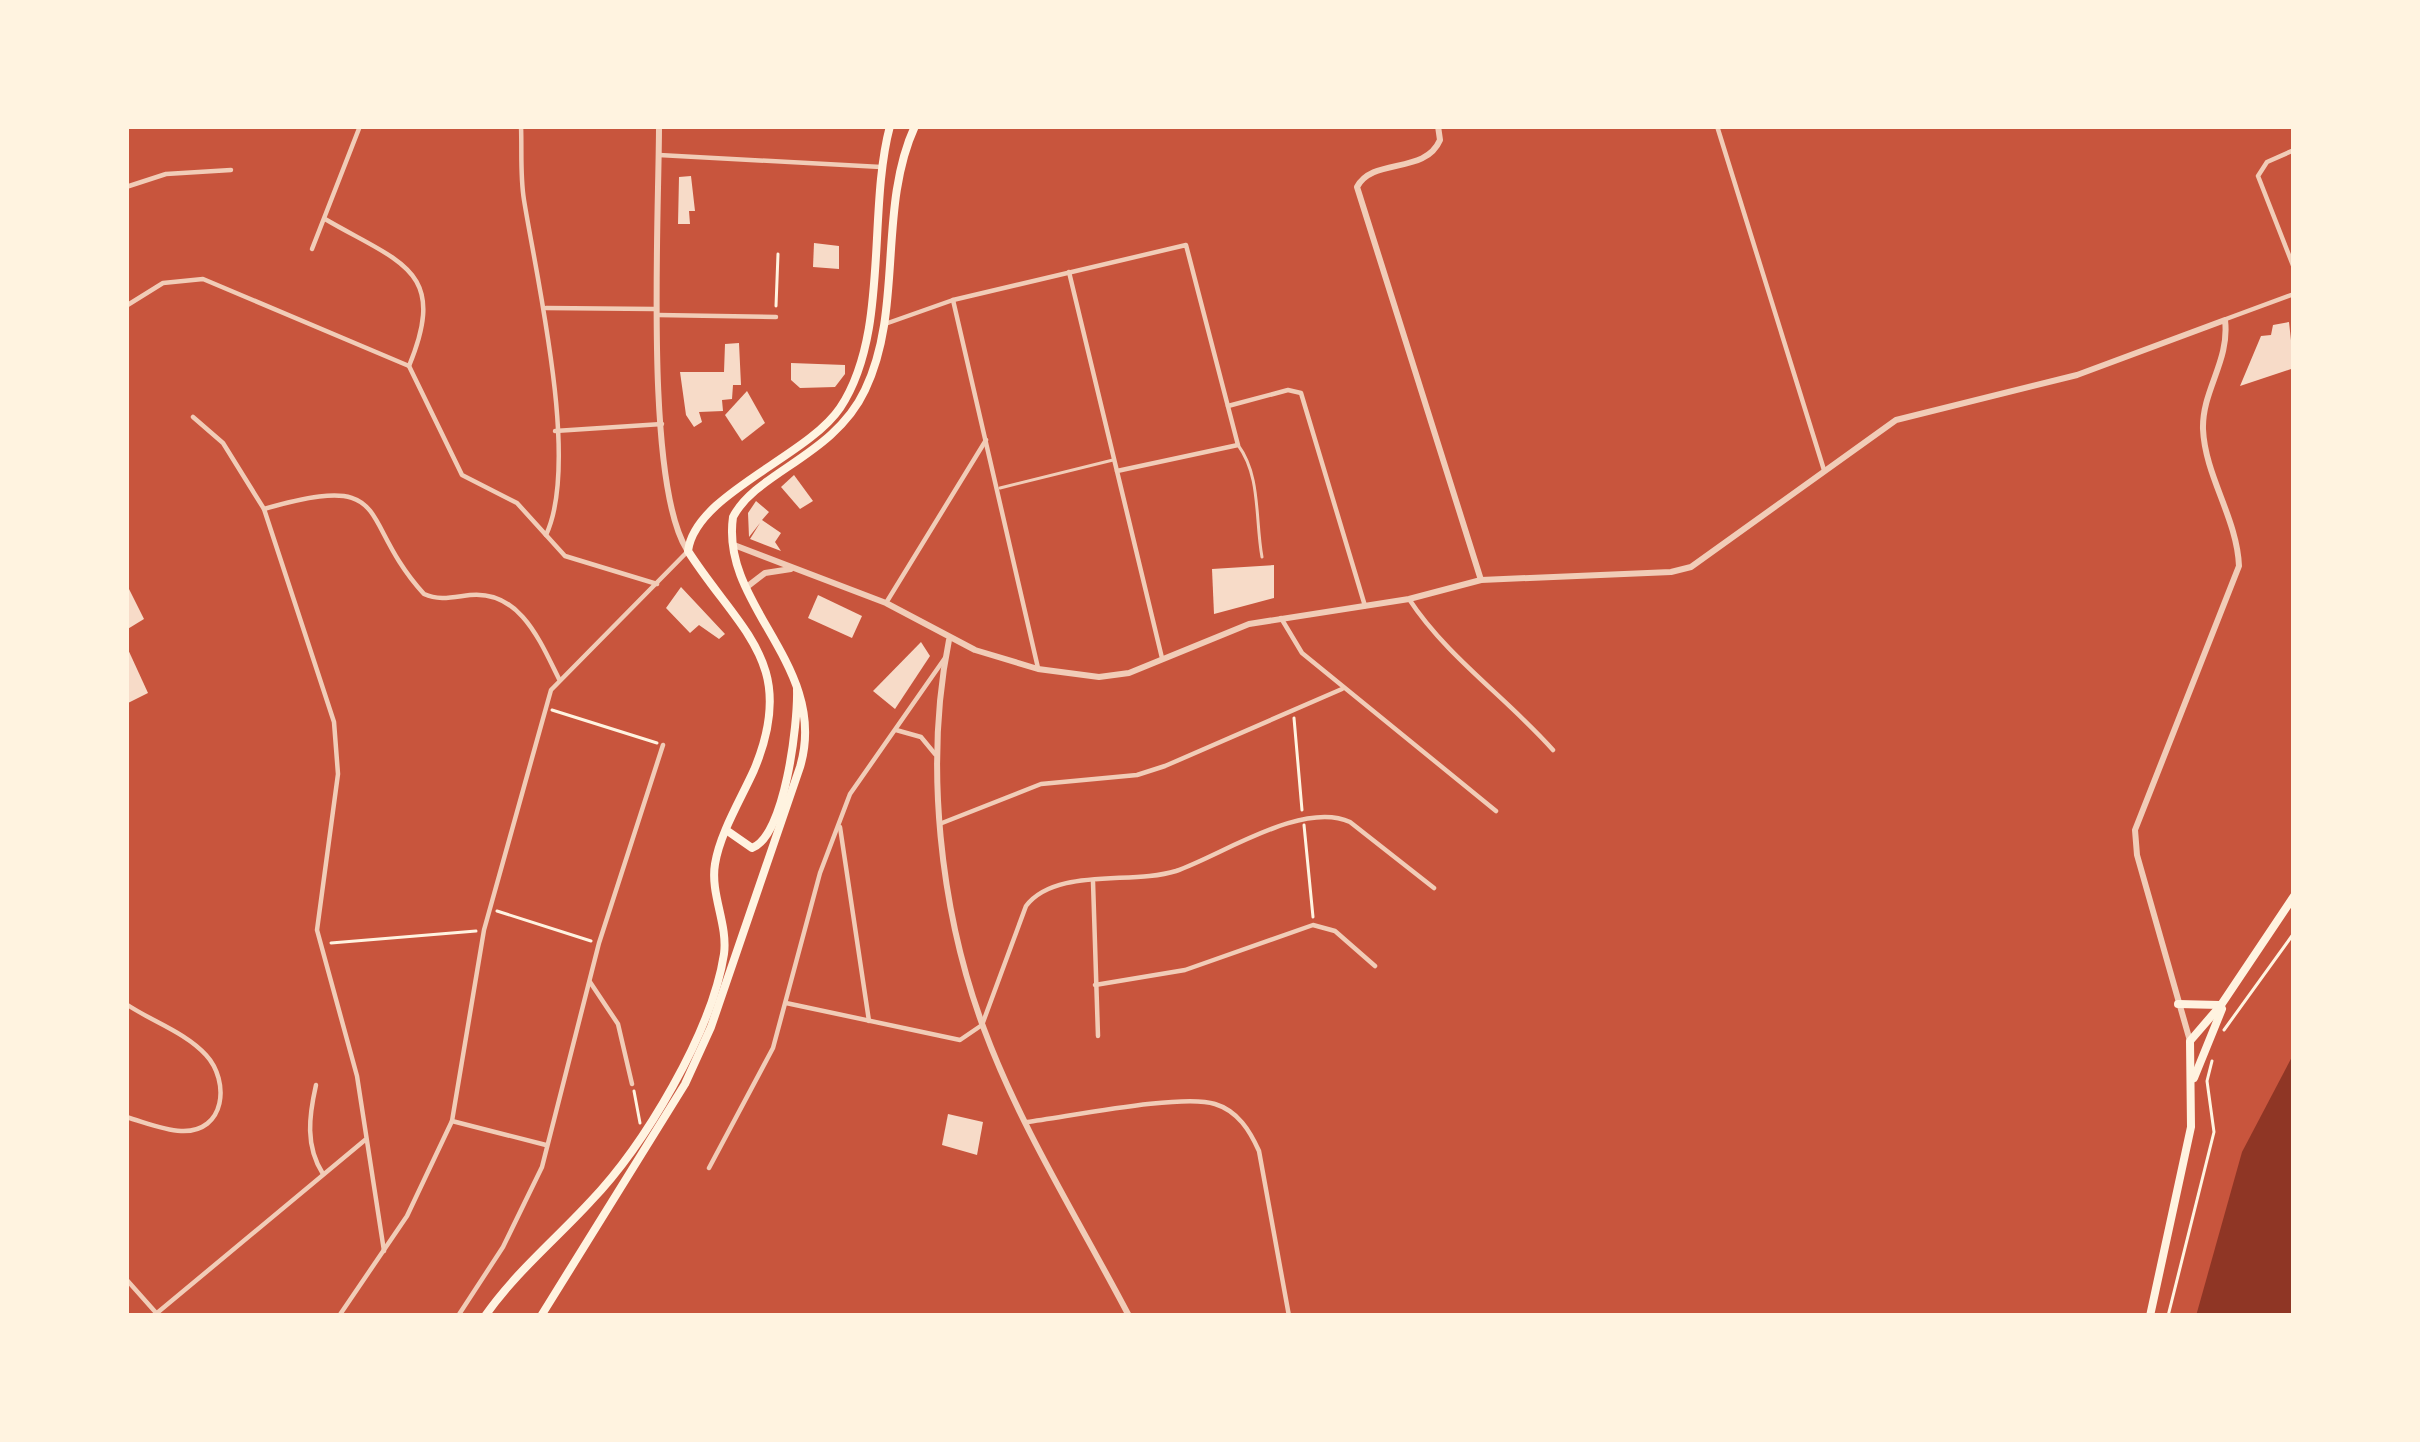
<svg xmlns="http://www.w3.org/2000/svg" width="2420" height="1442" viewBox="0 0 2420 1442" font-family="'Noto Sans',sans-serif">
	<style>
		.water { fill: #8f3625 }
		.building { fill: #f7dbc8 }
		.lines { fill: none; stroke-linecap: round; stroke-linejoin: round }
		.path { stroke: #fff3e0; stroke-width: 3 }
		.service { stroke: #f1ccb7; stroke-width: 3 }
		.minor { stroke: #f1ccb7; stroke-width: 4.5 }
		.tertiary { stroke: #f1ccb7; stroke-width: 6 }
		.secondary { stroke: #fff3e0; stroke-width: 8 }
		.primary { stroke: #fff3e0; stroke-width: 8 }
	</style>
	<rect width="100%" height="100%" fill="#c8553d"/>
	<polygon class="water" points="2294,1053 2294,1316 2196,1316 2242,1152"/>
	<g class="building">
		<polygon points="691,176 695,211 689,211 690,224 678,224 679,177"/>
		<polygon points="814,243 839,246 839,269 813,267"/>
		<polygon points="2289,322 2294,368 2240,386 2261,336 2271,335 2273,325"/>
		<polygon points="739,343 741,385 733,385 732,399 722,400 723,411 699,412 702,422 694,427 686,415 680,372 724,372 725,344"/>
		<polygon points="791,363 845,365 845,374 835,387 800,388 791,380"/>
		<polygon points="747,391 765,423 742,441 725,415"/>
		<polygon points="794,475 813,501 800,509 781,487"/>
		<polygon points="756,501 769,512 762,520 781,533 775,542 781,551 750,539 760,523 749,537 748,513"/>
		<polygon points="1274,565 1274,598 1214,614 1212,569"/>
		<polygon points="126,583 144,619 126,630"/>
		<polygon points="681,587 725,634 719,639 699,625 690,633 666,608"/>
		<polygon points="818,595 862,616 852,638 808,618"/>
		<polygon points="921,642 930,656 895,709 873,691"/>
		<polygon points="126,645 148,693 126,704"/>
		<polygon points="948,1114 983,1122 977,1155 942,1145"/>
	</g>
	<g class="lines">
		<g class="path">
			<polyline points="776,306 778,254"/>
			<polyline points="552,710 657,743"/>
			<polyline points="1294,718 1302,810"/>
			<polyline points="1304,825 1313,917"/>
			<polyline points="497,911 591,941"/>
			<polyline points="331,943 476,931"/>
			<polyline points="2224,1030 2294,933"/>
			<polyline points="634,1091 640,1123"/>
			<polyline points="2168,1316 2214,1132 2207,1081 2212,1061"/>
		</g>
		<g class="service">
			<path d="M1238,445C1261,476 1255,519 1262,557"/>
			<polyline points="1000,488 1113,460"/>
		</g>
		<g class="minor">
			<path d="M521,126C522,150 520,176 524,200C537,281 580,463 546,535"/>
			<polyline points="1717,126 1824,470"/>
			<polyline points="2294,150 2267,162 2258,176 2294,268"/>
			<polyline points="659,155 881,167"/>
			<polyline points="126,187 166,174 231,170"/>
			<path d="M325,219C400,263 449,269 409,366"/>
			<polyline points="312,249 360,126"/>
			<polyline points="1069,272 1162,658"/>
			<polyline points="953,300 1038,668"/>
			<polyline points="126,306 163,283 203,279 409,366 462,475 517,503 565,556 657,584"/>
			<polyline points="546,308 654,309"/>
			<polyline points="658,315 776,317"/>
			<polyline points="2226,319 2294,294"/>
			<polyline points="885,324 953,300 1186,245 1238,445 1117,471"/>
			<polyline points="1228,406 1288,390 1301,393 1365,606"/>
			<polyline points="193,417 223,443 264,509 334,722 338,774 317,930 357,1076 384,1251"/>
			<polyline points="555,431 662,424"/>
			<path d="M264,509C398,471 355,518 424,594C439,601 453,597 470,595C520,590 540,641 559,679"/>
			<path d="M1409,599C1446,656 1508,699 1553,750"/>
			<polyline points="886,603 986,440"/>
			<polyline points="1281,618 1302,653 1496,811"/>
			<polyline points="896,730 921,737 935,754"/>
			<polyline points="942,823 1041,784 1137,775 1165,766 1342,689"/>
			<polyline points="840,827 869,1021"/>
			<polyline points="1093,882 1098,1036"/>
			<polyline points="590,982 618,1024 632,1084"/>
			<polyline points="1095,985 1185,970 1313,925 1335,931 1375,966"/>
			<path d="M786,1003L960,1040L982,1025L1026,906C1056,867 1132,885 1176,871C1222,855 1303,800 1350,822L1434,888"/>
			<path d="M126,1004C151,1021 185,1032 206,1055C230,1081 226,1133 181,1131C163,1130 144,1122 126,1117"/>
			<path d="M316,1085C309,1116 305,1146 323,1174"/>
			<polyline points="452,1121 546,1145"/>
			<path d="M1027,1122C1067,1117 1183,1093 1215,1104C1238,1111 1250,1131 1259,1151L1289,1316"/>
			<polyline points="709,1168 773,1048 820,873 850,794 945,658"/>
			<polyline points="126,1279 158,1315"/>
			<polyline points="157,1313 365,1140"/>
			<polyline points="339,1316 407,1216 452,1121 484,930 551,690 688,551"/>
			<polyline points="458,1316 503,1247 542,1167 599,943 663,745"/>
		</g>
		<g class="tertiary">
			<path d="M659,126C659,216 644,482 687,550"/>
			<path d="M1438,126L1440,140C1425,175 1373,157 1357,187L1481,580"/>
			<path d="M734,545L886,603L975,650L1038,669L1099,677L1129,673L1249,624L1409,599L1481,580L1671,572L1691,567L1896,420L2077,375L2225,320C2230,361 2202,390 2203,429C2205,476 2237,518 2239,566L2135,830L2137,855L2190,1041"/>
			<polyline points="748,586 765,573 791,569"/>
			<path d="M949,640C924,764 940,911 984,1029C1021,1129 1080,1222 1129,1316"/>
		</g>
		<g class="secondary">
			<polyline points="2178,1004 2220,1005"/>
			<polyline points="2194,1078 2222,1009"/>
			<polyline points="2150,1316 2191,1127 2190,1041 2221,1005 2294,896"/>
		</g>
		<g class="primary">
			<path d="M729,832L752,848C785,836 798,723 797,690"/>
			<path d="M485,1316C515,1273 555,1240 590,1202C644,1146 712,1032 724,954C728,924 710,894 715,864C720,833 741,799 754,770C799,663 740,632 688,551C695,494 807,457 840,408C890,333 867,212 890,126"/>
			<path d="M541,1316L685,1084L711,1027L800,767C830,666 720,606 733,517C756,472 834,456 865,390C904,309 877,209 915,126"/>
		</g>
	</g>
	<rect width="2420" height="1442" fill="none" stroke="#fff3e0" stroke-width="258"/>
</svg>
